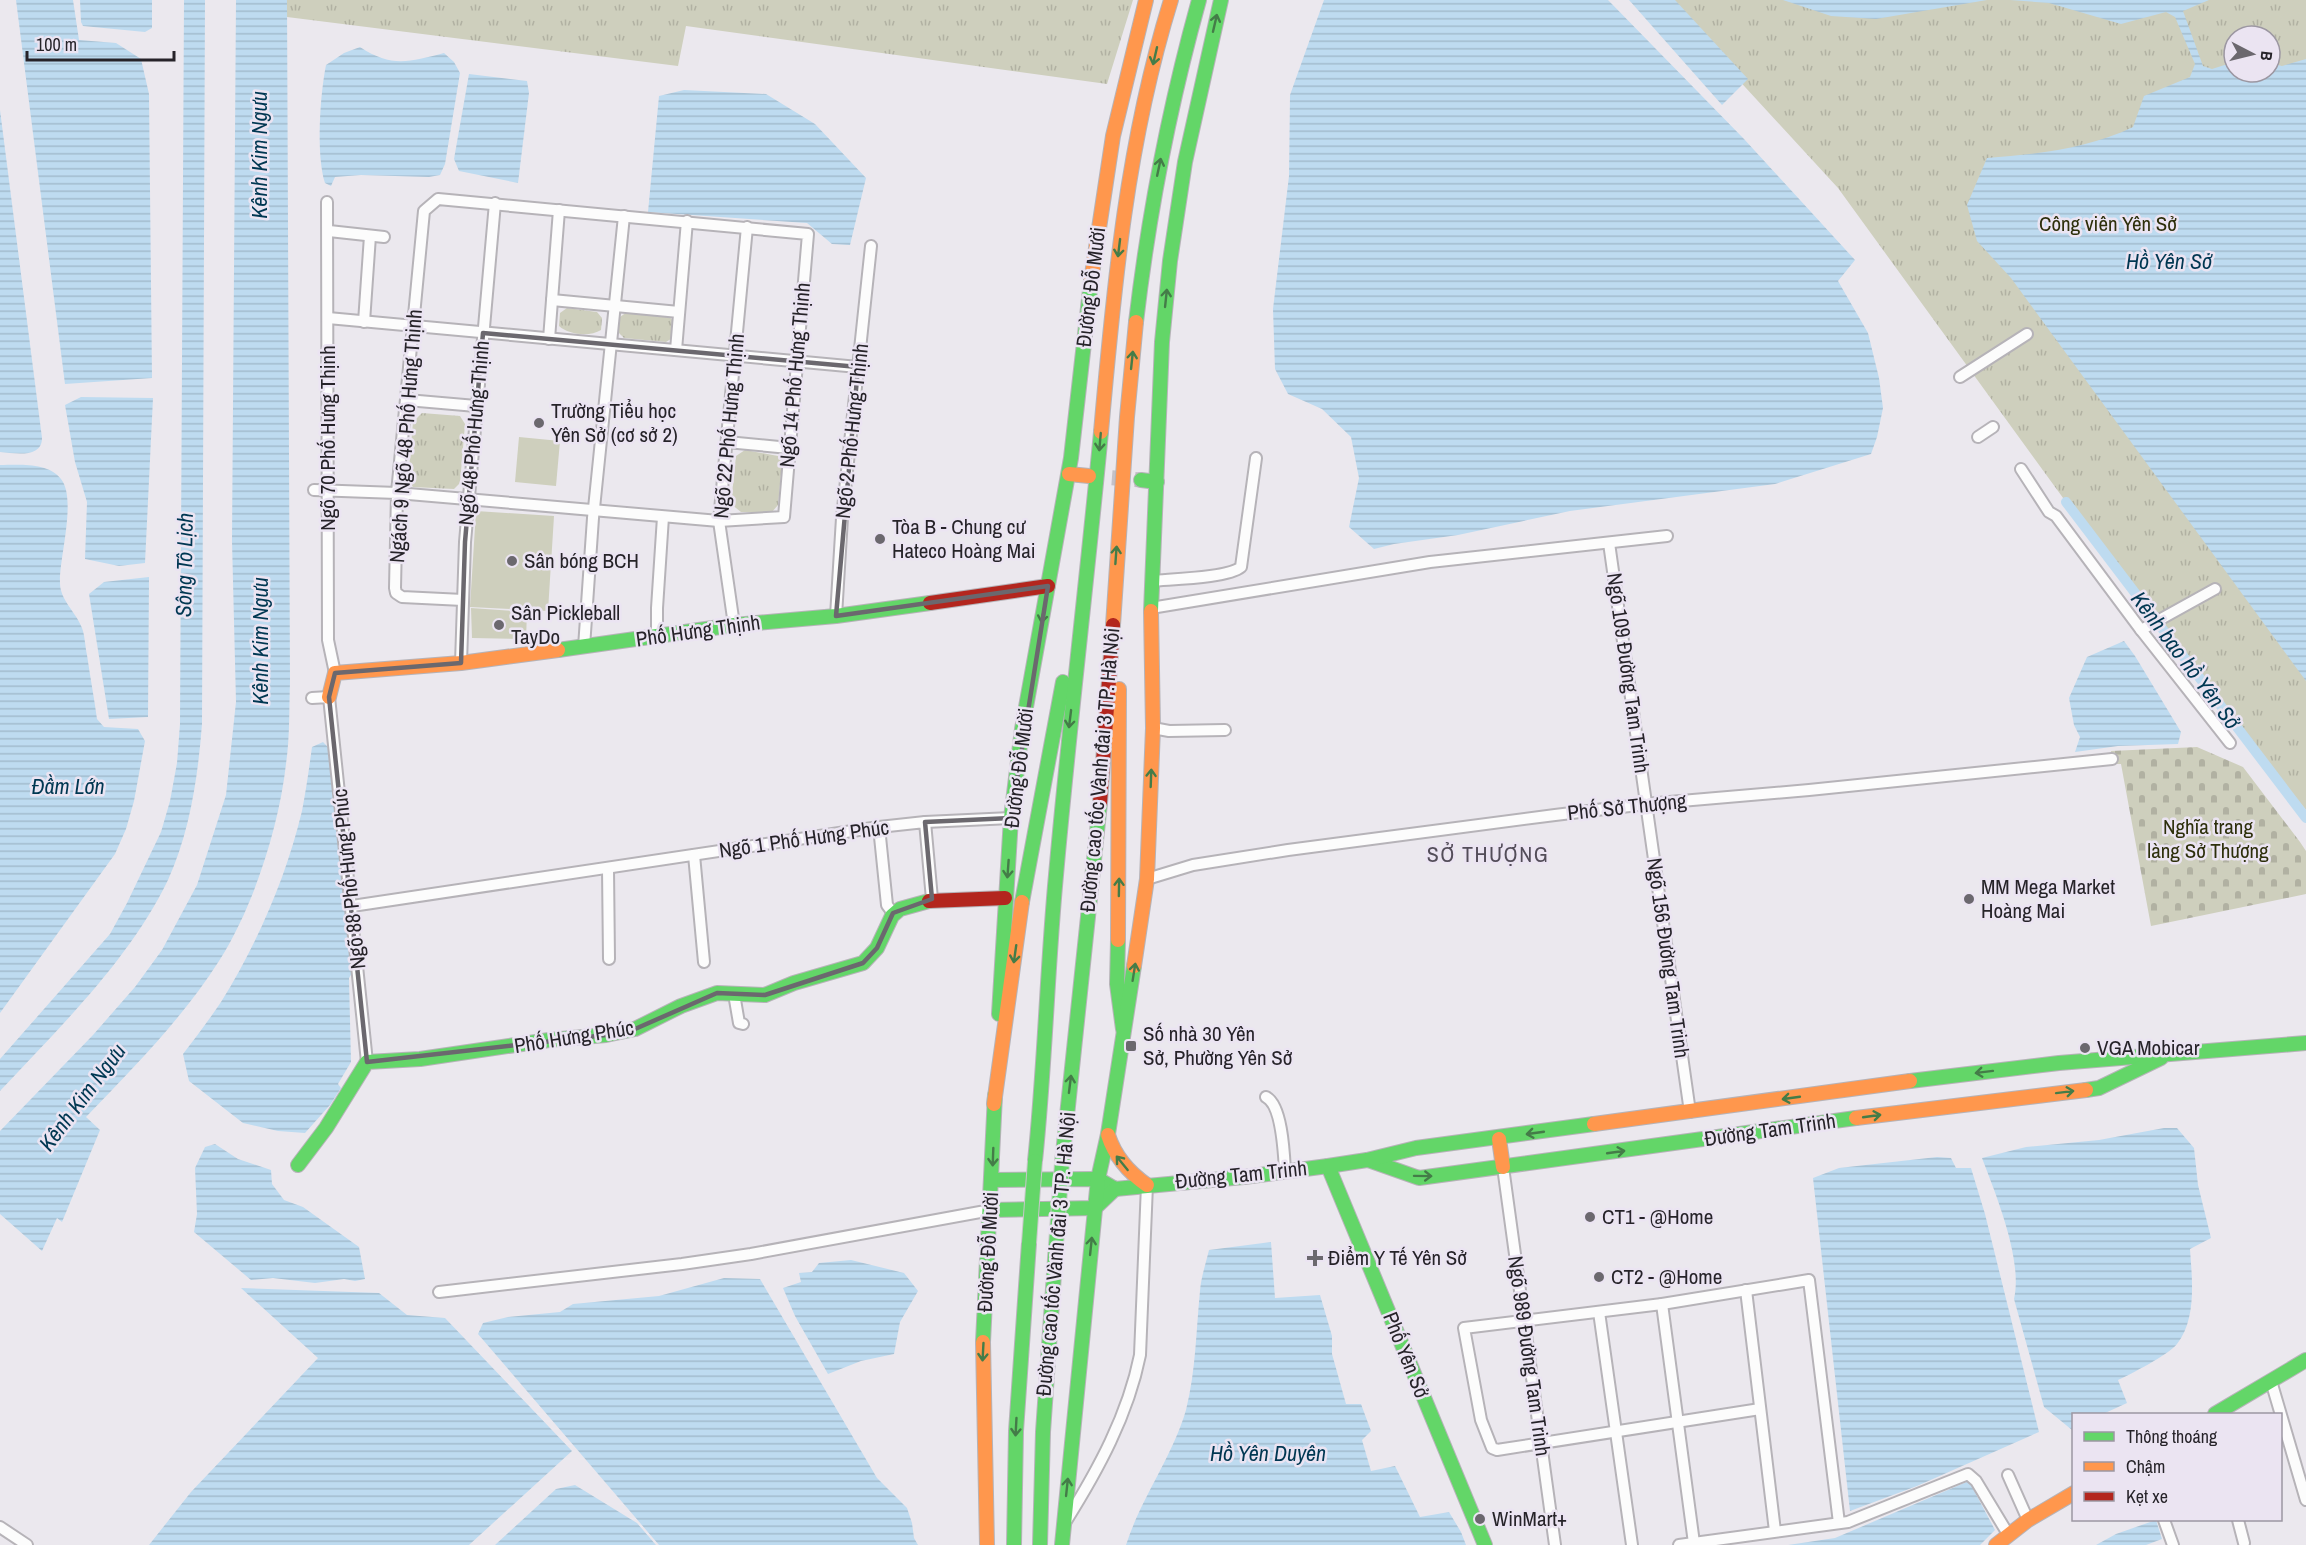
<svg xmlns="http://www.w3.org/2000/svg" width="2306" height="1545" viewBox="0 0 2306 1545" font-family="'Archivo Narrow',sans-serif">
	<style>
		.grass { fill: url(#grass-tufts); fill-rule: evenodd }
		.cemetery { fill: url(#cemetery-stones) }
		.pitch { fill: #cecfbd }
		.water { fill: url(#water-rules) }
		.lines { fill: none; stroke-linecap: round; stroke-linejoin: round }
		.canal { stroke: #bedbf0; stroke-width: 10 }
		.primary-tunnel { stroke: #c4c1c7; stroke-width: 15; stroke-dasharray: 15 8; stroke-linecap: butt }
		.street-casing { stroke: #b6b3b8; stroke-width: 14 }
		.fast-casing { stroke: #b6b3b8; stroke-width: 16 }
		.slow-casing { stroke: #b6b3b8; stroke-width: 16 }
		.jam-casing { stroke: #b6b3b8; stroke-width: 16 }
		.street { stroke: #fcfcfc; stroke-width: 10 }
		.fast { stroke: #63d668; stroke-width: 14 }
		.slow { stroke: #ff974d; stroke-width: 14 }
		.jam { stroke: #b3261e; stroke-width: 14 }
		.fast-bridge-casing { stroke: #c8c7ca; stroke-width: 16; stroke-linecap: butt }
		.fast-bridge { stroke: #63d668; stroke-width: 14 }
		.oneway { stroke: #447c48 }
		.marked { fill: none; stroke: #6b686e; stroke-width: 4.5; stroke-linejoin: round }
		.poi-dot { fill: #6b686e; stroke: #ebe4f2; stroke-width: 2 }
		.labels { text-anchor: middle; stroke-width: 5; stroke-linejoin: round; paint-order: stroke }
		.park-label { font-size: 21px; fill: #2d2f0b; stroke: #ebe4f2 }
		.street-label { font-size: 21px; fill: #262329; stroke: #ebe4f2 }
		.poi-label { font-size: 21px; fill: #262329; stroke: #ebe4f2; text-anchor: start }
		.water-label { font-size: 22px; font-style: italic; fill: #003752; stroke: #ebe4f2 }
		.neighbourhood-label { font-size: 22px; letter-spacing: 1.5px; fill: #534d59; stroke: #ebe4f2 }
	</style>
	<defs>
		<pattern id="grass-tufts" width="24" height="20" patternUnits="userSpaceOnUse" patternTransform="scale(1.5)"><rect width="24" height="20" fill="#cecfbd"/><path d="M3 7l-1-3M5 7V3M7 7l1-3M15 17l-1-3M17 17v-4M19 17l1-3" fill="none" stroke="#b1b1a2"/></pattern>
		<pattern id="cemetery-stones" width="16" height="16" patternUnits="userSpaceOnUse" patternTransform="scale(1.5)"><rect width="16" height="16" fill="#cecfbd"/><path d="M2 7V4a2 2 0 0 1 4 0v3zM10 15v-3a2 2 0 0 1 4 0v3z" fill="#b1b1a2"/></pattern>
		<pattern id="water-rules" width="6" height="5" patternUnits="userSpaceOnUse" patternTransform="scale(1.5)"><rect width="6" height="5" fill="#bedbf0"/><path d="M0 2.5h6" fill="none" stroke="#a3bcce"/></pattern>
	</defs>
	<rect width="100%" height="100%" fill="#ebe8ee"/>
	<g class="grass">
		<polygon points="286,0 1133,0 1107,84 686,26 678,66 287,17"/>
		<path d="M1665,0H2306V810L2261,756L2066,502L1838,188ZM2234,36H2270V72H2234Z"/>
		<path d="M567,308L597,312L602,318L601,330C590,337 569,335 559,326L560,313Z"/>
		<polygon points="627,312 668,316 675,322 674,337 666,342 624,338 618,332 620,317"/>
		<polygon points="422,413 460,416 465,424 460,483 454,489 413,487 408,481 413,422"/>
		<polygon points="745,450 778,456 782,463 778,505 772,512 741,512 731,504 736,456"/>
	</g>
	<polygon class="cemetery" points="2197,747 2243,767 2300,842 2306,851 2306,894 2151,926 2121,764 2112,764 2111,751"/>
	<g class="pitch">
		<polygon points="519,437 560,441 556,486 515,482"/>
		<polygon points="476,511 554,516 548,611 470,607"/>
		<polygon points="471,608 527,612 526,639 472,638"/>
	</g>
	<g class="water">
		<polygon points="16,0 73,0 79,40 116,43 141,59 149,94 152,378 65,384"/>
		<polygon points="80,0 152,0 152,28 145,32 83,26 81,22"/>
		<path d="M184,0H205L202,724C198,776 190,832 168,880C130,959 60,1027 0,1091V1059L110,934L127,903L161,832L170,801L177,763L180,724Z"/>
		<path d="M236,0H287L290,682C289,709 290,737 286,764C279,827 253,908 219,961C182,1019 133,1068 86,1117L100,1130L62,1222L57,1218L42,1251L0,1214V1131L93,1035L135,987L162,950L197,885L226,795L236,702L232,541Z"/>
		<polygon points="1324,0 1608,0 1744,139 1855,260 1838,281 1868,333 1879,378 1883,408 1877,437 1871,454 1775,484 1570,511 1458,535 1394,544 1374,549 1349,527 1359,478 1351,437 1322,409 1288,394 1275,369 1273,309 1289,176 1290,95"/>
		<polygon points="1629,0 1675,0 1748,79 1722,105"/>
		<polygon points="1783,0 1987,0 1876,19 1831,16"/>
		<path d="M2010,0H2209L2183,11L2203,66L2212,69L2234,62V72H2270V63L2282,66L2306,59V681L2011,278L1977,241L1967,205L1987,158C2037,154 2087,149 2133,127L2144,96L2190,77L2195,64L2175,17L2166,12L2121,24L2049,3Z"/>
		<path d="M360,47C392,68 409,62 444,53L454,62L460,73L445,164L440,175L429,177L361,175L335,177L331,186L325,183C316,155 320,95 326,65L344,53Z"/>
		<polygon points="469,74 527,81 529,93 518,183 459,171 454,159"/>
		<polygon points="684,90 766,94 815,124 866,178 850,245 832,244 807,223 648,212 659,96"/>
		<path d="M0,110L42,438C42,459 14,453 0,452Z"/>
		<polygon points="81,397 153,398 145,563 119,566 85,559 87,502 75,462 65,405"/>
		<path d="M0,465C19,465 48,462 61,479C77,499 59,558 60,583C60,600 76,612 82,628C85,636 85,646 87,655C90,676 94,697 97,719L104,727L138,729L145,741L134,801L126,829L115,854L0,1013Z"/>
		<polygon points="149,577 148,717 109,719 89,594 104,582"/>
		<polygon points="2124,641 2135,656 2181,732 2178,744 2118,746 2075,752 2080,737 2074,725 2069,698 2087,657"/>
		<path d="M323,742L329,748L352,973L349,978L351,1062L338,1084L341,1088L330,1105L305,1133L278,1131L243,1123L189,1081L183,1054C196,1037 209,1020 221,1002C257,944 286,878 302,811C306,790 309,769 312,747Z"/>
		<path d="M2164,1128H2177L2194,1148L2198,1185L2211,1238L2190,1249C2192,1279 2197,1318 2177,1344C2168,1355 2131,1374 2118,1380L2127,1403L2103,1414H2074L2072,1430L2044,1407L2014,1299C2023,1260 1996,1195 1982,1158L2026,1147L2099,1140Z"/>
		<polygon points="215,1144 238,1159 271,1170 272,1184 284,1200 303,1207 359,1247 365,1279 355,1281 344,1279 315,1283 273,1278 251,1280 194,1232 197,1214 195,1168 205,1147"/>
		<polygon points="1937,1157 1951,1158 1956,1168 1971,1168 1985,1214 2039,1432 1917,1486 1850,1511 1813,1178 1839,1168"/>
		<path d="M1271,1242L1275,1298L1320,1295L1332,1336V1354L1346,1404H1361L1371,1431L1362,1440L1371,1471L1395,1466L1420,1517L1449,1512L1461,1532L1466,1545H1126C1141,1498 1172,1458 1186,1410C1196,1370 1196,1331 1200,1291C1201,1277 1206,1263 1209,1250Z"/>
		<polygon points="851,1260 904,1273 918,1291 900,1322 894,1354 861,1361 828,1374 795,1316 783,1288 801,1282 799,1273 812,1272 819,1263"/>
		<polygon points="724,1278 760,1279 877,1478 907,1508 912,1523 914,1538 918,1545 659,1545 478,1334 483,1323 508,1317 560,1312 573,1304 659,1296"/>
		<polygon points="241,1288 379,1293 407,1315 445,1318 572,1451 469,1545 149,1545 191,1492 318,1358"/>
		<polygon points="1969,1481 1995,1530 1980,1545 1788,1545 1835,1538"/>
		<polygon points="575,1485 637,1523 656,1545 495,1545 556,1489"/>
		<polygon points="2156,1520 2162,1539 2146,1545 2096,1545 2116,1534"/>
	</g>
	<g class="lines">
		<polyline class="canal" points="2066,502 2306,818"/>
		<polyline class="primary-tunnel" points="1089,476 1141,480"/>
		<defs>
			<g id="street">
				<polyline points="327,202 328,640 335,673"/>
				<polyline points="329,231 384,237"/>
				<polyline points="552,300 679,312"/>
				<polyline points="328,318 858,367"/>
				<polyline points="364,322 370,236"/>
				<polyline points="549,339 559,210"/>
				<polyline points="676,350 687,221"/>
				<polyline points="1960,377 2027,334"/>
				<polyline points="407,400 476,406"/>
				<polyline points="1978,437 1993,427"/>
				<polyline points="727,442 789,448"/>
				<polyline points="2021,469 2049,512 2056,516 2141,630 2230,743"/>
				<polyline points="314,490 397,493 719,521 784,517 808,234 438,199 424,211 397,493 395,588 396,593 402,597 463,600"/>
				<polyline points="1609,543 1690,1112"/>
				<path d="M1152,581C1172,579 1228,578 1241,567L1256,458"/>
				<polyline points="1151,608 1430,562 1667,536"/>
				<polyline points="836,616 842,518 871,246"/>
				<polyline points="734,625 719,521 747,227"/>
				<polyline points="2141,630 2215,589"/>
				<polyline points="657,637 657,608 663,517"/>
				<polyline points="584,647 593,518 624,216"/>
				<polyline points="461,663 465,542 495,203"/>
				<polyline points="312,698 329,697 367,1062"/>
				<polyline points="1153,728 1169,731 1225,730"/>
				<polyline points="925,822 1011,818"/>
				<polyline points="879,827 887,905 893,913"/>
				<polyline points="694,855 704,962"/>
				<polyline points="608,869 609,959"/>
				<polyline points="1147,879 1193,865 1288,850 1555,815 1646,804 1809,790 2112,759"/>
				<polyline points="352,906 879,827 925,822 932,899"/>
				<polyline points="734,994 739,1023 743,1024"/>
				<path d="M1266,1097C1282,1105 1284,1153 1285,1171"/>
				<polyline points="1503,1167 1555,1545"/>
				<polyline points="1746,1290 1775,1531"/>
				<polyline points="439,1292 682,1264 751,1254 991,1210"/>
				<polyline points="1662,1304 1694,1543"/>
				<polyline points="1599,1312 1632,1545"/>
				<polyline points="2271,1381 2306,1500"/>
				<polyline points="1760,1409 1497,1450 1492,1448 1481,1420 1464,1328 1662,1304 1809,1280 1839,1523"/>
				<polyline points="2008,1475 2028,1520"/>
				<polyline points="2164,1520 2173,1545"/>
				<polyline points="2238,1520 2244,1543"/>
				<path d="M1066,1521C1098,1470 1128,1415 1140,1355L1147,1185"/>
				<polyline points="0,1527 27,1545"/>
				<polyline points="1679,1545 1848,1522 1968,1474 1976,1481 2008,1534"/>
			</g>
			<g id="fast">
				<path d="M1136,322C1149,211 1169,108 1199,0"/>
				<polyline points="1141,480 1157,482"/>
				<polyline points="1151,611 1162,342 1170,261 1185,162 1221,0"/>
				<polyline points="558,650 734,625 836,616 930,603"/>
				<polyline points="1022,902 1063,682"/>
				<polyline points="1118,940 1117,984 1123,1029"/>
				<polyline points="999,1014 1011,818 1022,729 1071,458 1091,281"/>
				<polyline points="1910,1081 2059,1063 2306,1043"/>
				<polyline points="2086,1090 2099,1088 2161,1058"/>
				<polyline points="1368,1160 1419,1178 1856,1118"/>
				<path d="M1035,1161C1045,1066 1047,971 1056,875C1069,728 1087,580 1101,432"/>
				<polyline points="1062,1163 1100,803"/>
				<polyline points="298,1165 326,1128 367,1062 420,1059 549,1040 606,1035 635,1029 681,1006 717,993 765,995 794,983 863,963 877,948 892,916 900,909 929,901"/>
				<polyline points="1328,1166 1485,1545"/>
				<polyline points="992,1180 1098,1179 1115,1189 1244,1177 1328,1166 1367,1160 1416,1148 1594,1124"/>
				<polyline points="991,1210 1095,1208 1115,1189"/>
				<polyline points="983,1342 995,1095"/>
				<polyline points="2215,1414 2306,1360"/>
				<polyline points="1014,1545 1016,1431 1029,1243"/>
				<polyline points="1040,1545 1043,1432 1056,1245"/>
				<polyline points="1062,1545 1098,1179 1108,1134 1134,966"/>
			</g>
			<g id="slow">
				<polyline points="1091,281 1113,136 1146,0"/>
				<path d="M1101,432C1114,285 1127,142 1171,0"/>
				<polyline points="1069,474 1089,476"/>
				<polyline points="1113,625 1127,417 1136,322"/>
				<polyline points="329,697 335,673 461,663 558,650"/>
				<polyline points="1118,940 1119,689"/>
				<polyline points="1134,966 1147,879 1153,728 1151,611"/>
				<polyline points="994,1104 1022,902"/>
				<polyline points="1856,1118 2086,1090"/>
				<polyline points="1594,1124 1910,1081"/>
				<path d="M1108,1135C1115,1157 1128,1172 1147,1185"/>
				<polyline points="1499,1139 1503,1167"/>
				<polyline points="983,1342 987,1545"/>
				<polyline points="1996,1545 2028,1520 2074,1493"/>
			</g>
			<g id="jam">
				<polyline points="930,603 1048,586"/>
				<polyline points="1100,803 1113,625"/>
				<polyline points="929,901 1005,898"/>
			</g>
		</defs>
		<use href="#street" class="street-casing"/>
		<use href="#fast" class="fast-casing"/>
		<use href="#slow" class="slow-casing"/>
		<use href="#jam" class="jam-casing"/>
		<use href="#street" class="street"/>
		<use href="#fast" class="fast"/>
		<use href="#slow" class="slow"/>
		<use href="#jam" class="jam"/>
		<defs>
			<g id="fast-bridge">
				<polyline points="1029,1243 1035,1161"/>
				<polyline points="1056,1245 1062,1163"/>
			</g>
		</defs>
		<use href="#fast-bridge" class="fast-bridge-casing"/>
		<use href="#fast-bridge" class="fast-bridge"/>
	</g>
	<defs><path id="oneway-shaft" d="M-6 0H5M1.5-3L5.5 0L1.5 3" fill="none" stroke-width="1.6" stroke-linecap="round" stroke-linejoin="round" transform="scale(1.5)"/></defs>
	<g class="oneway">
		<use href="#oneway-shaft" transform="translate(1215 23) rotate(-77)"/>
		<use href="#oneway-shaft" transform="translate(1155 56) rotate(103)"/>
		<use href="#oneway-shaft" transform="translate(1159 167) rotate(-78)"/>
		<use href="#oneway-shaft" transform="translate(1119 248) rotate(97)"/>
		<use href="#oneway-shaft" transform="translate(1166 298) rotate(-84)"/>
		<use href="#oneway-shaft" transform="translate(1132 360) rotate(-84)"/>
		<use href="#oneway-shaft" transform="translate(1100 442) rotate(95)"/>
		<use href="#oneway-shaft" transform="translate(1116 555) rotate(-86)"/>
		<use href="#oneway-shaft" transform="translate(1043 614) rotate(100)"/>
		<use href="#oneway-shaft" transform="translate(1070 719) rotate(97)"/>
		<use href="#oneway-shaft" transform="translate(1151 778) rotate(-88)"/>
		<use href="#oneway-shaft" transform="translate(1008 869) rotate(94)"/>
		<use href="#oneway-shaft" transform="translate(1119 887) rotate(-89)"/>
		<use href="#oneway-shaft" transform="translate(1015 954) rotate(98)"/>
		<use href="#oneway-shaft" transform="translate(1134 972) rotate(-81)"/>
		<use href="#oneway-shaft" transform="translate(1984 1072) rotate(173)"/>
		<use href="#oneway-shaft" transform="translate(1070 1084) rotate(-83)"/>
		<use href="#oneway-shaft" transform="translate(2065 1092) rotate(-7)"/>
		<use href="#oneway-shaft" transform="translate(1791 1098) rotate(172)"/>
		<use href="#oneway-shaft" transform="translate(1872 1116) rotate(-8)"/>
		<use href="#oneway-shaft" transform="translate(1535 1133) rotate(172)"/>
		<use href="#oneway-shaft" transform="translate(1616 1152) rotate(-8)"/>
		<use href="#oneway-shaft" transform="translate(993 1157) rotate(92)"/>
		<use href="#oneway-shaft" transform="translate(1122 1163) rotate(-129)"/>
		<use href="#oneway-shaft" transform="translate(1423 1176) rotate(1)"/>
		<use href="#oneway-shaft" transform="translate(1091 1246) rotate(-84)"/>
		<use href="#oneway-shaft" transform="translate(983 1352) rotate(93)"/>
		<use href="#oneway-shaft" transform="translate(1016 1427) rotate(93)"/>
		<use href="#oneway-shaft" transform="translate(1067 1487) rotate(-84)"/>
	</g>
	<path class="marked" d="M483,333L858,367L836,616L1048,586L1011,818L925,822L932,899L893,913L877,948L863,963L765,995L717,993L635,1029L606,1035L367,1062L329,697L335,673L461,663L465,542Z"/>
	<g class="poi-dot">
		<circle cx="539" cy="423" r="6"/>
		<circle cx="880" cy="539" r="6"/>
		<circle cx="512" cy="561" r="6"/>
		<circle cx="499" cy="625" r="6"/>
		<circle cx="1969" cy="899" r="6"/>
		<rect x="1125" y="1040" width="12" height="12" rx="3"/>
		<circle cx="2085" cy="1048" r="6"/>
		<circle cx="1590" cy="1217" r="6"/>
		<path d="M1312 1249h6v6h6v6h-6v6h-6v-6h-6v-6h6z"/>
		<circle cx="1599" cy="1277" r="6"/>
		<circle cx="1480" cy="1519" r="6"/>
	</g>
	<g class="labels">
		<g class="park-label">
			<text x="2108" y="231">Công viên Yên Sở</text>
			<text x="2208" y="834">Nghĩa trang<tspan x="2208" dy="24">làng Sở Thượng</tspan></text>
		</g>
		<g class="street-label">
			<text transform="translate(1091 287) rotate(-83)" y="7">Đường Đỗ Mười</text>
			<text transform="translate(795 375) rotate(-85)" y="7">Ngõ 14 Phố Hưng Thịnh</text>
			<text transform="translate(729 426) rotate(-85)" y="7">Ngõ 22 Phố Hưng Thịnh</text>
			<text transform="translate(852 431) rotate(-84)" y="7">Ngõ 2 Phố Hưng Thịnh</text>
			<text transform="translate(474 433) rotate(-85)" y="7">Ngõ 48 Phố Hưng Thịnh</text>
			<text transform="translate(406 436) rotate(-86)" y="7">Ngách 9 Ngõ 48 Phố Hưng Thịnh</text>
			<text transform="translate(328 438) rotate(-90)" y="7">Ngõ 70 Phố Hưng Thịnh</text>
			<text transform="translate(698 631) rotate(-8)" y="7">Phố Hưng Thịnh</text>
			<text transform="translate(1628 673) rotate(82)" y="7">Ngõ 109 Đường Tam Trinh</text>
			<text transform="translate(1019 768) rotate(-83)" y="7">Đường Đỗ Mười</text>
			<text transform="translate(1100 770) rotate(-85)" y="7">Đường cao tốc Vành đai 3 TP. Hà Nội</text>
			<text transform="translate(1627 807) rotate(-6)" y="7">Phố Sở Thượng</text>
			<text transform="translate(804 839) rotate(-8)" y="7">Ngõ 1 Phố Hưng Phúc</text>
			<text transform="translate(349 879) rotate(-96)" y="7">Ngõ 88 Phố Hưng Phúc</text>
			<text transform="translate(1668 958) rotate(82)" y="7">Ngõ 156 Đường Tam Trinh</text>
			<text transform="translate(574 1037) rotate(-9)" y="7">Phố Hưng Phúc</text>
			<text transform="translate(1770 1130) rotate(-8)" y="7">Đường Tam Trinh</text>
			<text transform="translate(1241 1175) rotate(-6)" y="7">Đường Tam Trinh</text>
			<text transform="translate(988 1252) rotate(-87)" y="7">Đường Đỗ Mười</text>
			<text transform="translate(1056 1254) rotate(-85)" y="7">Đường cao tốc Vành đai 3 TP. Hà Nội</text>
			<text transform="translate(1406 1355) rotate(68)" y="7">Phố Yên Sở</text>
			<text transform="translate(1529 1356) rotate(82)" y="7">Ngõ 989 Đường Tam Trinh</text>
		</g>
		<g class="poi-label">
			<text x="551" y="418">Trường Tiểu học<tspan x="551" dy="24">Yên Sở (cơ sở 2)</tspan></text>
			<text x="892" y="534">Tòa B - Chung cư<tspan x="892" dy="24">Hateco Hoàng Mai</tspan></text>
			<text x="524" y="568">Sân bóng BCH</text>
			<text x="511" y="620">Sân Pickleball<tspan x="511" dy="24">TayDo</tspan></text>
			<text x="1981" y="894">MM Mega Market<tspan x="1981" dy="24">Hoàng Mai</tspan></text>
			<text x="1143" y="1041">Số nhà 30 Yên<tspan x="1143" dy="24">Sở, Phường Yên Sở</tspan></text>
			<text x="2097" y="1055">VGA Mobicar</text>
			<text x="1602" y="1224">CT1 - @Home</text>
			<text x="1328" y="1265">Điểm Y Tế Yên Sở</text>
			<text x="1611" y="1284">CT2 - @Home</text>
			<text x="1492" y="1526">WinMart+</text>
		</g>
		<g class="water-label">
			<text transform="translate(259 155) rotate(-90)" y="8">Kênh Kim Ngưu</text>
			<text x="2169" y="269">Hồ Yên Sở</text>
			<text transform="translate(184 565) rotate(-89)" y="8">Sông Tô Lịch</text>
			<text transform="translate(260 641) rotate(-90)" y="8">Kênh Kim Ngưu</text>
			<text transform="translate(2186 660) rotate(53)" y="8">Kênh bao hồ Yên Sở</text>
			<text x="68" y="794">Đầm Lớn</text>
			<text transform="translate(82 1097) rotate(-53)" y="8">Kênh Kim Ngưu</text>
			<text x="1268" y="1461">Hồ Yên Duyên</text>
		</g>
		<g class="neighbourhood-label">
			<text x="1488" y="862">SỞ THƯỢNG</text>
		</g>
	</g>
	<rect x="2072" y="1413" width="210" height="108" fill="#ebe4f2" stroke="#9c97a2" stroke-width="1.5"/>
	<rect x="2084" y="1432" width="30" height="9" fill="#63d668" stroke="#9c97a2" stroke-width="1.5"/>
	<text x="2126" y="1443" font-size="18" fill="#262329">Thông thoáng</text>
	<rect x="2084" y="1462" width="30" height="9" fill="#ff974d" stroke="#9c97a2" stroke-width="1.5"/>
	<text x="2126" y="1473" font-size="18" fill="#262329">Chậm</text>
	<rect x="2084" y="1492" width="30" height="9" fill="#b3261e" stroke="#9c97a2" stroke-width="1.5"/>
	<text x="2126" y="1503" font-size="18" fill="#262329">Kẹt xe</text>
	<g transform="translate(2252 54) rotate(97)"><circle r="28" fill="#ebe4f2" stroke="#9c97a2" stroke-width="1.5"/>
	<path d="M0-4.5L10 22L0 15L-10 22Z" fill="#6b686e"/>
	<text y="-9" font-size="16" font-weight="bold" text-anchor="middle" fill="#262329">B</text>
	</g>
	<path d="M27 51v9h147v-9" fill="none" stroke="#262329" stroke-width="3"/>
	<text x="36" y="51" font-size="18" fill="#262329" stroke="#ebe4f2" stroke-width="4.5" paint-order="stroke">100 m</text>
</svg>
